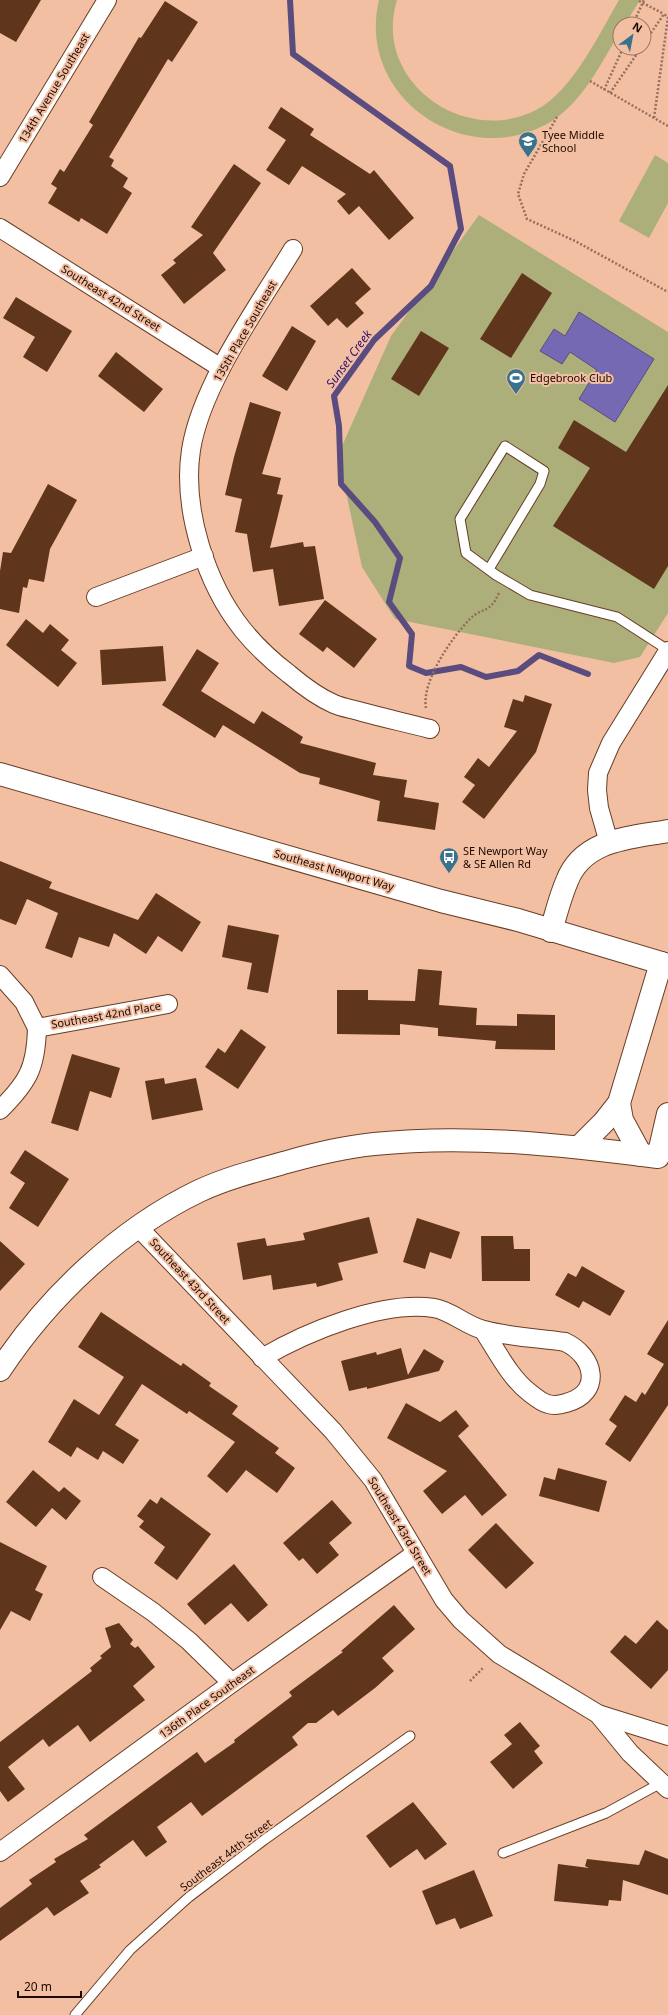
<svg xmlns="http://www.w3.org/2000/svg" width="668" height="2015" viewBox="0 0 668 2015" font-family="'Noto Sans',sans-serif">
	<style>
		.green { fill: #adaf7b }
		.water { fill: #7669b4; stroke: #5b4c7f }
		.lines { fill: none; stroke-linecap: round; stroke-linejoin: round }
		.stream { stroke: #5b4c7f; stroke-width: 6 }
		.building { fill: #5f351c }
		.lane-casing { stroke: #683d24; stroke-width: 11 }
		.street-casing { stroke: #683d24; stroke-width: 20 }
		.secondary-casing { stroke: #683d24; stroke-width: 24 }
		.path { stroke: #936e5c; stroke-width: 2.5; stroke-dasharray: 2 2; stroke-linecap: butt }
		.lane { stroke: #fff; stroke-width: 9 }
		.street { stroke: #fff; stroke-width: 18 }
		.secondary { stroke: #fff; stroke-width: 22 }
		.labels { text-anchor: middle; stroke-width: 4; stroke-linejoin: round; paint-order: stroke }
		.street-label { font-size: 11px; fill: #1b0902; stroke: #f3bfa3 }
		.poi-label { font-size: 11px; fill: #1b0902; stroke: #f3bfa3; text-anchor: start }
		.water-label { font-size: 12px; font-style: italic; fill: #2f0e6c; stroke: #f3bfa3 }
	</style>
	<rect width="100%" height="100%" fill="#f3bfa3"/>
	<g class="green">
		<path d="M379,0H397C372,81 464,147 536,110C572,92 599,34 619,0H640L625,24H620V32C600,65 581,106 545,125C461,169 356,95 379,0Z"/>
		<polygon points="655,155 668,163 668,203 649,238 619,221"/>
		<polygon points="479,215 668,332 668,613 640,657 614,663 395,619 362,567 338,455 391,336"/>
	</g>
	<polygon class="water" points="579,312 654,359 615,422 579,399 597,370 570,352 562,364 540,351 554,329 565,336"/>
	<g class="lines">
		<polyline class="stream" points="290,0 293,54 450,166 461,229 431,286 374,340 334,396 339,426 341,484 375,522 400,558 389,602 412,634 409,666 426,673 461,667 486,677 518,671 539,655 588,674"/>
	</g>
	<g class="building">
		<polygon points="0,0 41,0 16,42 0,33"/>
		<polygon points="165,1 198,22 172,62 168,59 109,157 114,160 111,166 128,178 123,187 132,193 107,234 81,218 79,222 48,203 57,188 51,184 60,169 64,172 93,125 89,122 139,37 141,38"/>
		<polygon points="281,107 314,129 310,135 370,174 374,170 414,218 389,240 359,206 349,215 337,201 346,194 302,166 289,185 266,170 286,140 268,128"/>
		<polygon points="234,164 261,183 213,253 226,270 184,304 161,275 176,263 173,260 203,235 191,227"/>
		<polygon points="352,268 371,289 355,303 364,313 347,328 337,318 328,326 310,306"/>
		<polygon points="522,273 552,293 511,358 480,339"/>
		<polygon points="16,297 72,331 47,372 23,357 35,337 3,318"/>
		<polygon points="292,326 316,341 287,391 262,376"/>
		<polygon points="421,331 449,348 419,396 391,379"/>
		<polygon points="116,352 163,389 144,412 98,376"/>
		<polygon points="668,385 668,566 654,589 553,526 590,468 558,448 574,420 626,452"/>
		<polygon points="250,402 281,412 262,474 281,478 277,494 283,495 270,548 303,542 304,547 315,546 324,599 279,606 273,569 253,572 247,534 235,532 242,499 225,495 234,457"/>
		<polygon points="48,484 77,500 50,549 44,582 29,579 27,588 23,587 19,613 0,609 0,571 3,552 11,553"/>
		<polygon points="325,600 377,639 354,668 327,647 323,652 299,634"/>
		<polygon points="26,619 43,633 50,624 69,640 61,650 77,663 58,687 6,645"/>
		<polygon points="163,646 166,681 102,685 100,650"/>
		<polygon points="197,649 219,663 201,691 254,724 262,711 303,737 300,743 376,763 373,775 407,780 404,797 439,803 435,830 377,821 380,801 319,784 320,778 300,773 223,725 215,738 162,705"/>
		<polygon points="525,695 552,704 536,752 484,819 462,802 475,785 464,777 478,758 489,767 517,731 504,727 513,699 523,702"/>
		<polygon points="0,861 52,882 49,888 138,920 156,893 201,922 182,952 158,936 146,954 114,933 109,947 79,937 72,958 45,948 58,913 27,899 16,925 0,919"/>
		<polygon points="228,925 279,935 268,993 247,989 252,963 222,957"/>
		<polygon points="418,969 442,971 439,1005 477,1008 476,1025 517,1026 517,1014 555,1015 555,1050 495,1049 496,1041 438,1036 438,1028 400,1024 400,1035 337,1034 337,990 368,990 368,1000 415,1001"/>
		<polygon points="241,1029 266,1047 238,1089 205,1067 218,1048 225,1053"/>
		<polygon points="72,1054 120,1068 111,1098 90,1091 78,1131 51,1123"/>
		<polygon points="164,1078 165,1084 196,1078 203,1110 152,1120 145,1081"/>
		<polygon points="25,1150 69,1179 38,1227 9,1208 25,1183 10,1173"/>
		<polygon points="369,1217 378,1253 338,1263 343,1280 317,1287 316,1283 273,1290 271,1275 243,1280 237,1243 265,1238 267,1246 305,1240 303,1233"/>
		<polygon points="417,1218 460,1232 451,1259 430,1252 425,1269 403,1262"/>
		<polygon points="481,1236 513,1236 514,1249 530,1249 530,1281 482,1281"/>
		<polygon points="0,1241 25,1264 0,1291"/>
		<polygon points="582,1266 625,1291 610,1316 583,1301 579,1308 555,1295 568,1273 576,1277"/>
		<polygon points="101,1312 181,1366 183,1363 211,1383 209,1386 238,1406 232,1414 279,1448 275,1453 295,1468 277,1493 246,1470 227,1493 207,1476 235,1442 189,1411 187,1414 142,1384 115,1425 139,1440 123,1464 103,1451 98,1460 77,1447 71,1457 48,1442 74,1399 99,1415 124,1377 78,1347"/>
		<polygon points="668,1320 668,1405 630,1462 605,1444 617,1426 609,1420 625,1395 636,1402 642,1392 645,1395 664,1364 647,1354"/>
		<polygon points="401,1348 408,1375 424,1349 444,1361 439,1371 367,1389 367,1387 349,1391 341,1361 376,1352 377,1355"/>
		<polygon points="406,1403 440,1422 456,1410 469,1426 458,1436 507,1495 482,1516 465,1495 442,1514 423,1491 447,1471 387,1438"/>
		<polygon points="558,1468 607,1481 599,1512 539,1496 544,1477 555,1480"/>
		<polygon points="33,1470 59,1492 64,1487 81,1501 66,1520 52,1508 36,1527 6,1502"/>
		<polygon points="161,1497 211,1534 177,1580 154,1563 165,1547 139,1527 144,1521 137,1516 150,1499 157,1504"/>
		<polygon points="332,1500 352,1523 329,1543 339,1555 317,1574 303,1558 299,1561 283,1543"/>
		<polygon points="496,1523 534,1563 506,1589 468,1550"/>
		<polygon points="0,1542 47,1566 35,1590 43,1594 30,1621 11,1611 0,1630"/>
		<polygon points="234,1564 268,1605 248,1622 231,1603 205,1625 187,1604"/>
		<polygon points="394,1605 415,1629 382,1658 394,1671 375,1688 338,1716 333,1710 316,1723 308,1723 292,1737 298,1745 202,1816 191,1802 157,1827 167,1842 146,1857 133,1840 99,1865 101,1867 80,1881 89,1893 54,1916 47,1907 0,1941 0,1908 32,1884 29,1880 56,1862 54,1859 88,1839 84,1835 197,1752 205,1763 235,1742 234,1740 292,1696 289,1692 343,1652 341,1651"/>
		<polygon points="657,1620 668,1630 668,1670 651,1689 610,1652 625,1635 636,1644"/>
		<polygon points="119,1623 133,1640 130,1644 135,1648 138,1646 155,1667 133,1686 145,1700 90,1742 78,1725 49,1747 43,1739 8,1767 25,1789 8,1802 0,1791 0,1742 92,1671 90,1668 102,1658 100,1656 111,1647 105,1628"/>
		<polygon points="520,1722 540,1746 534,1751 543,1763 513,1789 490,1762 512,1744 504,1735"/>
		<polygon points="413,1802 447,1844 425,1860 417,1849 390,1868 366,1836"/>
		<polygon points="645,1850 668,1859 668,1895 623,1880 621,1901 609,1900 608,1906 554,1901 558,1864 589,1868 585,1866 587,1859 639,1865"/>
		<polygon points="474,1870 493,1916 460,1929 455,1918 436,1925 422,1891"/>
	</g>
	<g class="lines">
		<defs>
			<g id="lane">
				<polyline points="489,569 540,484 544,471 505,446 460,519 466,553 496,575 530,595 617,617 668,650"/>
				<polyline points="503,1853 606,1813 661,1783"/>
				<polyline points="75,2015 130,1950 189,1897 264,1840 410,1736"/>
			</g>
			<g id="street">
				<polyline points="0,177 107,0"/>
				<polyline points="0,228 221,368"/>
				<path d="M293,249C259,305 201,385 191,450C182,509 206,584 243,630C256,646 272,661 289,674C302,685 318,697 334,704C343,708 353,709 362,712C384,718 407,723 430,729"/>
				<polyline points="96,597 204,556"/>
				<polyline points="609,843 599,808 597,790 598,773 611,743 668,651"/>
				<polyline points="0,975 24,1002 37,1028 168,1004"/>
				<path d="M0,1110C28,1082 36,1068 37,1028"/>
				<polyline points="138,1227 333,1431 373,1480 444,1600 461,1620 499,1654 598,1714 630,1753 668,1789"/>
				<path d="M262,1358C306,1332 383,1300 434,1308C452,1311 466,1326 484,1330C510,1337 538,1338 565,1342C595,1356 603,1393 566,1403C560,1405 555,1406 548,1404C543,1403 535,1397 530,1393C510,1378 497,1351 483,1330"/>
				<polyline points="102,1577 153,1612 189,1641 232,1683"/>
				<polyline points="598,1714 668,1736"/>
				<polyline points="0,1852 232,1683 416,1553"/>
			</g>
			<g id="secondary">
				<polyline points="0,774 441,901 518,920 668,965"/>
				<path d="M551,931C556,914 560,897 567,881C583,839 630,838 668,831"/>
				<polyline points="579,1147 604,1122 619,1103"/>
				<polyline points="641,1155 622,1120 619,1103 661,963"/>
				<path d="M0,1370C48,1297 120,1229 199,1191C227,1178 258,1170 287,1162C315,1154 345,1147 374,1144C469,1134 564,1145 658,1157L668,1114"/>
			</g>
		</defs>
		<use href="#lane" class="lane-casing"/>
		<use href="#street" class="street-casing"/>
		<use href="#secondary" class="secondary-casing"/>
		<g class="path">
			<polyline points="639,1 664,14"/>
			<polyline points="633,24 644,0"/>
			<polyline points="644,43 664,14 668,17 654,118"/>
			<polyline points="590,81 668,126"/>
			<polyline points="604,90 623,48"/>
			<polyline points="610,93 641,48"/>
			<polyline points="557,117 524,174 518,194 527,219 575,241 668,292"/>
			<path d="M426,708C421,682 452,637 470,619C483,606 489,615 499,593"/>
			<polyline points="470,1681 484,1667"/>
		</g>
		<use href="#lane" class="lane"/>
		<use href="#street" class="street"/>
		<use href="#secondary" class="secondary"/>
	</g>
	<defs>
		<symbol id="school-pin" viewBox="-11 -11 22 30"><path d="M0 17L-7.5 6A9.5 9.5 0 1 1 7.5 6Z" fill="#39728c" stroke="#f3bfa3"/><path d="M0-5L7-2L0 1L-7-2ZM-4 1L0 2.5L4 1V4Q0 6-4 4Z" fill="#fff"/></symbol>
		<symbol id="stadium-pin" viewBox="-11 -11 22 30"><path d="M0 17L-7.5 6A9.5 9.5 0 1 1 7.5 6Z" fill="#39728c" stroke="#f3bfa3"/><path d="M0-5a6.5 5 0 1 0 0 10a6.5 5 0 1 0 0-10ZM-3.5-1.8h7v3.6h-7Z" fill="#fff"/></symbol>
		<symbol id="bus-pin" viewBox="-11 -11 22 30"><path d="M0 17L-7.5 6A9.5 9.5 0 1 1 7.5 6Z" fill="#39728c" stroke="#f3bfa3"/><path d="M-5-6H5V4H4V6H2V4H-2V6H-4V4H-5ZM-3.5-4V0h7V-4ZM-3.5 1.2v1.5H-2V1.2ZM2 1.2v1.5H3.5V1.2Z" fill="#fff"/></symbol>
	</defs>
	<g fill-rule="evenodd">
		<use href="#school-pin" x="517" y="130" width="22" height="30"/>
		<use href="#stadium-pin" x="505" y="367" width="22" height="30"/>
		<use href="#bus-pin" x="438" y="846" width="22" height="30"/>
	</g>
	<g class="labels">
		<g class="street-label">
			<text transform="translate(54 88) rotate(-59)" y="4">134th Avenue Southeast</text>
			<text transform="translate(111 298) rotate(32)" y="4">Southeast 42nd Street</text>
			<text transform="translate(245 331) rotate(-60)" y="4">135th Place Southeast</text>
			<text transform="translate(334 870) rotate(16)" y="4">Southeast Newport Way</text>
			<text transform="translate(106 1015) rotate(-10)" y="4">Southeast 42nd Place</text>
			<text transform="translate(190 1281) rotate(47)" y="4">Southeast 43rd Street</text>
			<text transform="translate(400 1526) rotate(59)" y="4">Southeast 43rd Street</text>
			<text transform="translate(207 1702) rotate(-36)" y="4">136th Place Southeast</text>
			<text transform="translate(226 1855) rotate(-37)" y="4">Southeast 44th Street</text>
		</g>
		<g class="poi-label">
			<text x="542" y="139">Tyee Middle<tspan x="542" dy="13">School</tspan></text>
			<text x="530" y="382">Edgebrook Club</text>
			<text x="463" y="855">SE Newport Way<tspan x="463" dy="13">&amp; SE Allen Rd</tspan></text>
		</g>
		<g class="water-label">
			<text transform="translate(349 359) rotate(-54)" y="4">Sunset Creek</text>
		</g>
	</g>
	<g transform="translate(632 36) rotate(32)"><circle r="19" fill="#f3bfa3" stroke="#9d7663"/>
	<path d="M0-3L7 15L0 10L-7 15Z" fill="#39728c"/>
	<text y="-6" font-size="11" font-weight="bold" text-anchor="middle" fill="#1b0902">N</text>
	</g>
	<path d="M18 1991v6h63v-6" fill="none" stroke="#1b0902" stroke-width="2"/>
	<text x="24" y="1991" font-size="12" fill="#1b0902" stroke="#f3bfa3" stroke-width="3" paint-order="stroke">20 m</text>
</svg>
